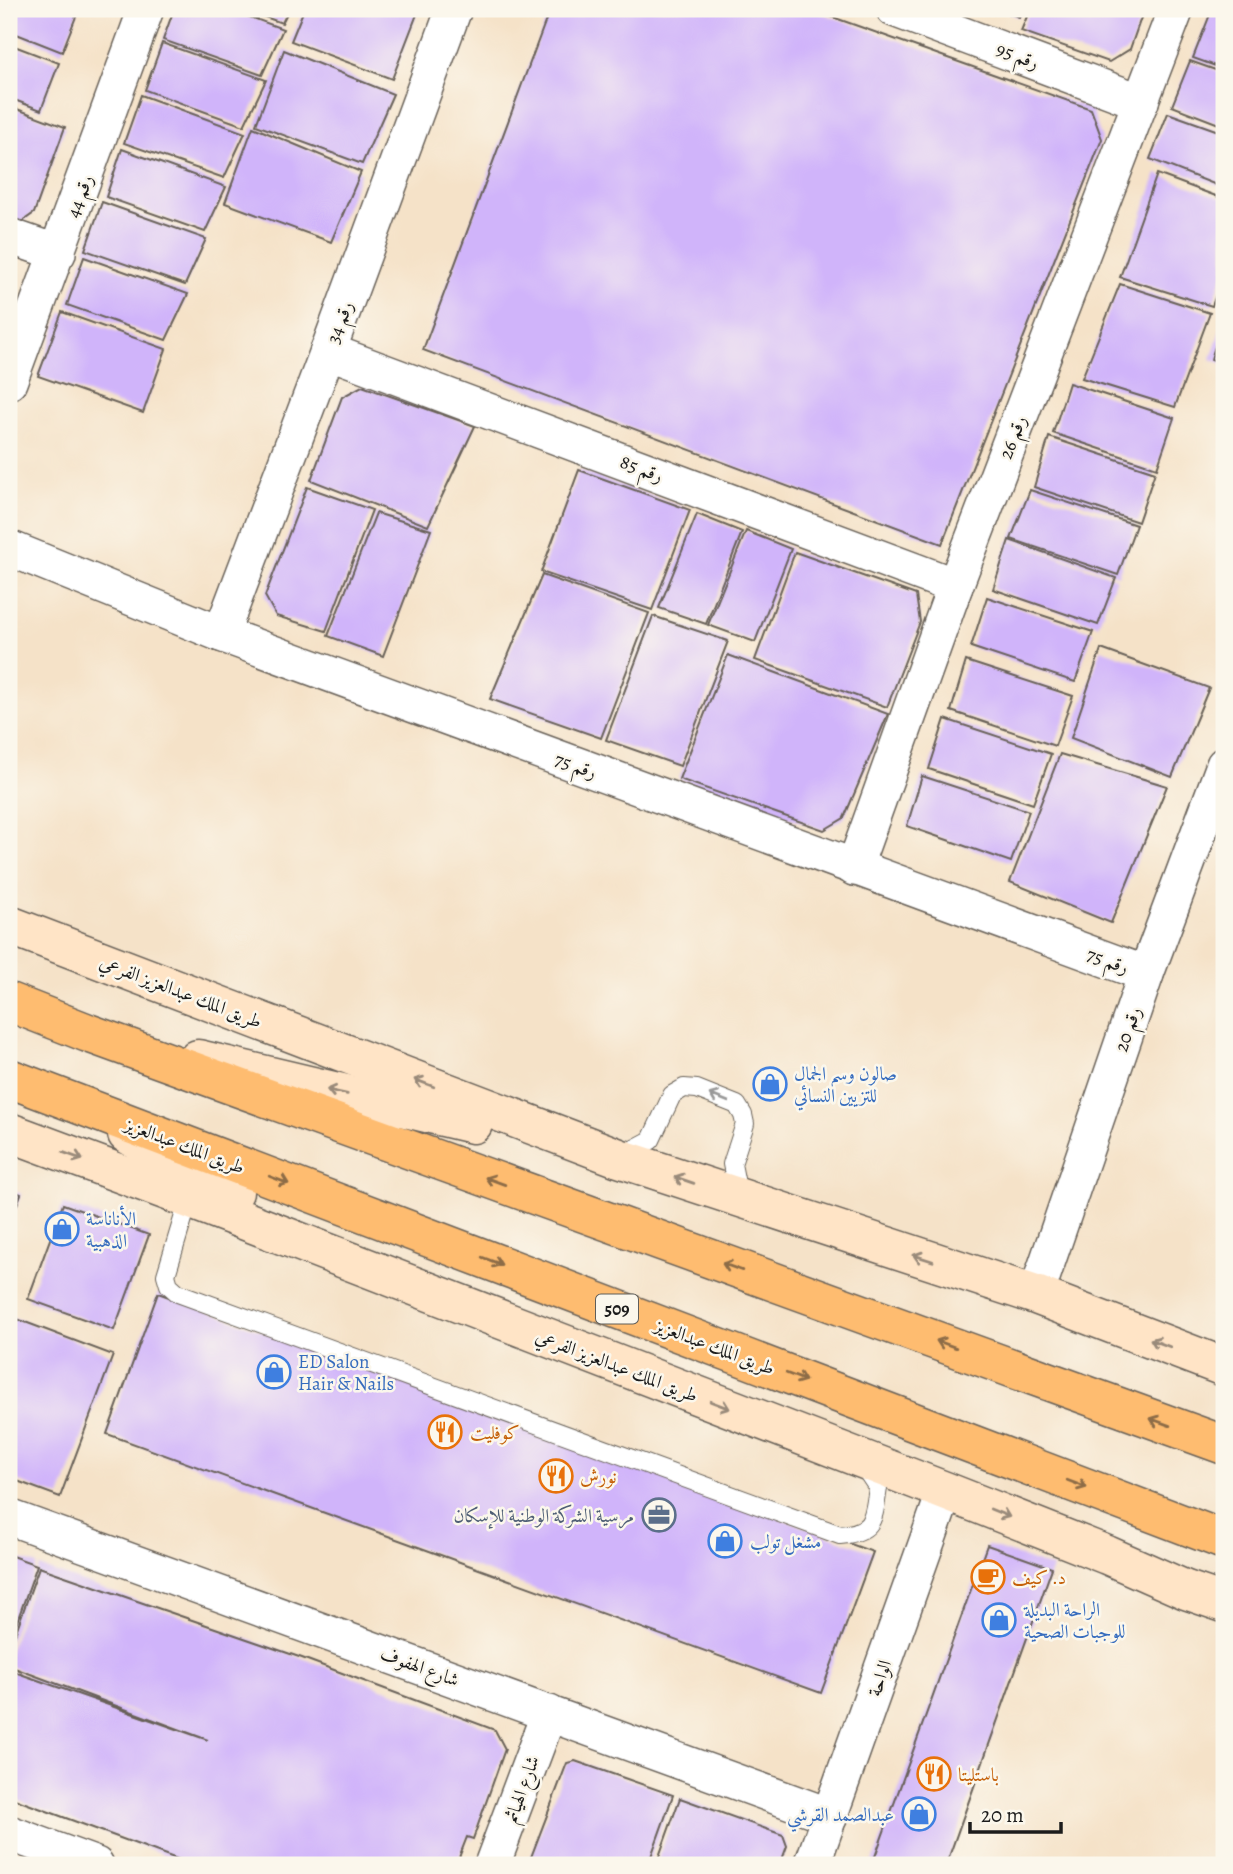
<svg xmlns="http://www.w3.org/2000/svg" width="1233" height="1874" viewBox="0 0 1233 1874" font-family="Alegreya,Amiri,serif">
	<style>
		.building { fill: #d0b4fa }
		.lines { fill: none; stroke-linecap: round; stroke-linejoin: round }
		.service-casing { stroke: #686158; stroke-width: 20 }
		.minor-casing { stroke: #686158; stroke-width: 38 }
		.secondary-casing { stroke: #686158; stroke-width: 41 }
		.primary-casing { stroke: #686158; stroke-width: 41 }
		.service { stroke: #fff; stroke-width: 18 }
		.minor { stroke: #fff; stroke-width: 35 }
		.secondary { stroke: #ffe4c6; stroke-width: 38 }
		.primary { stroke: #febc70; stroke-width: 38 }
		.oneway { stroke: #998a7a }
		.oneway2 { stroke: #999 }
		.oneway3 { stroke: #8d6c46 }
		.labels { text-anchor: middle; stroke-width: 5; stroke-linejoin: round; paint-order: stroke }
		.shield { fill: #fbf7ec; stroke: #5f5e5a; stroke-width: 2 }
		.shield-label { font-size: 18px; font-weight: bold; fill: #1c1c1c }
		.street-label { font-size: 19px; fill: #1c1c1c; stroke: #fbf7ec }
		.shop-label { font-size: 19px; fill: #366cbe; stroke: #fbf7ec; text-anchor: start }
		.food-label { font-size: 19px; fill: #c56008; stroke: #fbf7ec; text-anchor: start }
		.service-label { font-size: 19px; fill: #4e5e75; stroke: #fbf7ec; text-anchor: end }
	</style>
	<rect width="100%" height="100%" fill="#fbf7ec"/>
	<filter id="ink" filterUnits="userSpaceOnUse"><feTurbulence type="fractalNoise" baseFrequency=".0143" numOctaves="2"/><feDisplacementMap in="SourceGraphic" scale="14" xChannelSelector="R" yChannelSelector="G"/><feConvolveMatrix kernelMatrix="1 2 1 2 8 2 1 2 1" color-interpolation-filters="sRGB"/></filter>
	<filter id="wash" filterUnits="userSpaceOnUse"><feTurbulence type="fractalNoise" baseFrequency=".00686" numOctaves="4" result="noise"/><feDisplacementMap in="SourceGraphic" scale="28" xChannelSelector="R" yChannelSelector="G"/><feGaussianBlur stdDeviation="1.57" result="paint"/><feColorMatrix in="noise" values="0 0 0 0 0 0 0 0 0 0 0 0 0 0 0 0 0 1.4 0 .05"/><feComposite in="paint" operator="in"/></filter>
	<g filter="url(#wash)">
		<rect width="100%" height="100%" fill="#f5e2c8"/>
		<g id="blocks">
			<g class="building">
				<polygon points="9,9 79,9 62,52 9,31"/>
				<polygon points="174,9 228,9 283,29 262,75 163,40"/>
				<polygon points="242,9 289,9 282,23"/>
				<polygon points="304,9 419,9 392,79 291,41"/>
				<polygon points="550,9 810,9 1091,109 1102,139 942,544 423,350"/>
				<polygon points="998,9 1022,9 1019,17"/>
				<polygon points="1030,9 1144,9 1130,49 1109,62 1021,31"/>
				<polygon points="1211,12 1224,17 1224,69 1193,58"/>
				<polygon points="162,43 266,80 244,126 145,90"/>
				<polygon points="9,44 59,63 41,110 9,98"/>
				<polygon points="284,50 393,94 362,164 256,125"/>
				<polygon points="1190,61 1224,73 1224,126 1172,106"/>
				<polygon points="141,95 245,133 224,178 124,143"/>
				<polygon points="9,106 65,127 34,213 20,223 9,218"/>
				<polygon points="1168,113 1224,133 1224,188 1150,159"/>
				<polygon points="253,127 361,172 331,242 225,203"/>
				<polygon points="122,149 226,187 205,232 106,197"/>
				<polygon points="1157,174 1224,199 1224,272 1212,306 1120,277"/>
				<polygon points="102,202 206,239 185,285 85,250"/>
				<polygon points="84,257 188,294 166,340 67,305"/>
				<polygon points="1120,284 1210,313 1175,407 1082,378"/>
				<polygon points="62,312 166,349 143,413 38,376"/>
				<polygon points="1224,319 1224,364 1211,359"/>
				<polygon points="1069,383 1174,418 1157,468 1053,433"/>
				<polygon points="362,386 475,426 428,526 311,480 342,397"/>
				<polygon points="1049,437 1155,472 1138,522 1034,487"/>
				<polygon points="579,470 690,510 652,610 541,572"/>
				<polygon points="307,487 372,510 326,631 276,616 265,596"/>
				<polygon points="1030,490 1136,525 1118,575 1011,539"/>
				<polygon points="376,513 431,530 383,656 328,636"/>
				<polygon points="697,514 742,532 706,624 659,608"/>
				<polygon points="746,531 791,549 755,642 708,625"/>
				<polygon points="1009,540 1116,578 1098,625 993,589"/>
				<polygon points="795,552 916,595 920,622 887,707 755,660"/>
				<polygon points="542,575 649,613 601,738 490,699"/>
				<polygon points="987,597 1093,632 1075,682 971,647"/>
				<polygon points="653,616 728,641 680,766 606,740"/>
				<polygon points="1101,649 1209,688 1172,777 1071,738"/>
				<polygon points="728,655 888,714 844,818 824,830 679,779"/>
				<polygon points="966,661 1073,696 1055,746 951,711"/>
				<polygon points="945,719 1051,754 1033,804 929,769"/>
				<polygon points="1060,754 1167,786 1111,923 1010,882"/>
				<polygon points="922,776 1029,811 1011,862 907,826"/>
				<polygon points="9,1189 21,1194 9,1226"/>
				<polygon points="63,1204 149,1235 114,1330 28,1299"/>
				<polygon points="158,1293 873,1552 821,1693 107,1434"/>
				<polygon points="9,1316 113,1355 60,1497 9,1478"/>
				<polygon points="987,1545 1052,1568 946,1865 872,1865"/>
				<polygon points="9,1555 37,1565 9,1644"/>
				<polygon points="39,1567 302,1658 495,1730 505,1749 473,1839 467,1837 456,1865 193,1865 9,1797 9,1670 208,1740 9,1666 9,1651"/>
				<polygon points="575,1761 673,1795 648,1865 528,1865 567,1763"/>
				<polygon points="680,1798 783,1835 787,1846 780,1865 656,1865"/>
			</g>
		</g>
	</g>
	<g filter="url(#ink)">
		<use href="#blocks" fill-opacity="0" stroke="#686158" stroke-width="2"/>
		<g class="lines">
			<defs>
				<g id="service">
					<polyline points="621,1156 651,1140 672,1095 684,1088 697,1089 737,1105 743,1115 745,1124 732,1164 739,1199"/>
					<path d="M189,1199L166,1275L169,1285L178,1293L840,1535C875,1532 873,1519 878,1488L864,1467"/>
				</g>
				<g id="minor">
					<polyline points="894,9 1141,102"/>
					<polyline points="9,236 58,253"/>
					<polyline points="328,351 955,586"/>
					<polyline points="9,382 146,9"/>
					<polyline points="9,548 221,634 1146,974"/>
					<polyline points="221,634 328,351 454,9"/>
					<polyline points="854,868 955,586 1176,9"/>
					<polyline points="1036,1295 1146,974 1224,765"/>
					<polyline points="9,1517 830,1816"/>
					<polyline points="9,1833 96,1865"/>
					<polyline points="492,1865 549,1713"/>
					<polyline points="812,1865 945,1491"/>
				</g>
				<g id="secondary">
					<polyline points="9,925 619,1158 1036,1295 1224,1367"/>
					<polyline points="198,1059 473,1124"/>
					<polyline points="9,1132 189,1199 945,1491 1107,1555 1186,1590 1224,1603"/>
					<polyline points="127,1134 200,1178 234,1192"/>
				</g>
				<g id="primary">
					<polyline points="9,1002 88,1033 1224,1445"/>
					<polyline points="9,1078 1224,1540"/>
				</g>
			</defs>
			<use href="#service" class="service-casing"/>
			<use href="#minor" class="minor-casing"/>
			<use href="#secondary" class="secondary-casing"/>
			<use href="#primary" class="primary-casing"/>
			<use href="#service" class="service"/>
			<use href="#minor" class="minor"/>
			<use href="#secondary" class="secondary"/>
			<use href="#primary" class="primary"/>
		</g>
		<defs><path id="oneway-shaft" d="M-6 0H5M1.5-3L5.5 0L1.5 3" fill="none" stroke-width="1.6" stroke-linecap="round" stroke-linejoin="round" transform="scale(1.75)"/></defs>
		<g class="oneway">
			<use href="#oneway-shaft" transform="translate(424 1083) rotate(-159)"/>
			<use href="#oneway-shaft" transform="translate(337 1092) rotate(-167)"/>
			<use href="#oneway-shaft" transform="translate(73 1156) rotate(20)"/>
			<use href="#oneway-shaft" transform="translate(684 1180) rotate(-161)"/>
			<use href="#oneway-shaft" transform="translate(923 1258) rotate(-162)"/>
			<use href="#oneway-shaft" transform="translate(1160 1343) rotate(-159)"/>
			<use href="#oneway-shaft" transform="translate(720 1405) rotate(21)"/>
			<use href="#oneway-shaft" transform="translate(1000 1513) rotate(22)"/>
		</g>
		<use class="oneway2" href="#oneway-shaft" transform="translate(719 1098) rotate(-158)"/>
		<g class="oneway3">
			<use href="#oneway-shaft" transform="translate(279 1180) rotate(21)"/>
			<use href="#oneway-shaft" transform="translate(495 1181) rotate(-160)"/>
			<use href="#oneway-shaft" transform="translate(492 1261) rotate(21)"/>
			<use href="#oneway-shaft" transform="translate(732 1267) rotate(-160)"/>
			<use href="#oneway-shaft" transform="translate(946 1344) rotate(-160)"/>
			<use href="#oneway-shaft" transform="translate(796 1377) rotate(21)"/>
			<use href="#oneway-shaft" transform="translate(1160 1422) rotate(-160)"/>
			<use href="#oneway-shaft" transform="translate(1077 1484) rotate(21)"/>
		</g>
	</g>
	<defs>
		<symbol id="shop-ring" viewBox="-11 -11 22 22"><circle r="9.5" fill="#fbf7ec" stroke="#3f7fe0" stroke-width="1.5"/><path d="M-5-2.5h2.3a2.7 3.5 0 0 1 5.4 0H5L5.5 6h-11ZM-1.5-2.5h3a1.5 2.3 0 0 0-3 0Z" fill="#3f7fe0"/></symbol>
		<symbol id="restaurant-ring" viewBox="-11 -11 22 22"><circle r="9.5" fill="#fbf7ec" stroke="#e8710a" stroke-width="1.5"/><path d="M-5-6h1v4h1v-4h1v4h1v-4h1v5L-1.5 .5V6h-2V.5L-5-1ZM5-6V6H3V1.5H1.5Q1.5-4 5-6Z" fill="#e8710a"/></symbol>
		<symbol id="office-ring" viewBox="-11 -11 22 22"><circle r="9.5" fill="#fbf7ec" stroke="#5c6f8a" stroke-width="1.5"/><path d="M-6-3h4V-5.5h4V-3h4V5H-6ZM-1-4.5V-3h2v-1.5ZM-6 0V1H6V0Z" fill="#5c6f8a"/></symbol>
		<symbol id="cafe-ring" viewBox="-11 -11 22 22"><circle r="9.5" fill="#fbf7ec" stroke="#e8710a" stroke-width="1.5"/><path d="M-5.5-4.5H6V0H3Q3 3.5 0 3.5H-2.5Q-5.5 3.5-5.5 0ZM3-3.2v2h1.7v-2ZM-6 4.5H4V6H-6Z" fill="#e8710a"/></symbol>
	</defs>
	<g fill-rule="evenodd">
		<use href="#shop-ring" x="751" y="1065" width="38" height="38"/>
		<use href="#shop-ring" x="43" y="1210" width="38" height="38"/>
		<use href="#shop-ring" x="255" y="1353" width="38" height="38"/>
		<use href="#restaurant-ring" x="426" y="1413" width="38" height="38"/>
		<use href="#restaurant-ring" x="537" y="1457" width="38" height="38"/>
		<use href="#office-ring" x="640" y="1496" width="38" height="38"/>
		<use href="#shop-ring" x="706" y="1522" width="38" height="38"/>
		<use href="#cafe-ring" x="969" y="1558" width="38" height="38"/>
		<use href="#shop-ring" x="980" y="1601" width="38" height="38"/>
		<use href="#restaurant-ring" x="915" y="1755" width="38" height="38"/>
		<use href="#shop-ring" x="900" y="1795" width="38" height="38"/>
	</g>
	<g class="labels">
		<rect class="shield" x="596" y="1294.5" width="42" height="29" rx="5"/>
		<g class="shield-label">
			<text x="617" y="1315">509</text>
		</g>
		<g class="street-label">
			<text transform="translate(1018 55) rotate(21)" y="7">رقم 95</text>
			<text transform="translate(79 196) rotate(-70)" y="7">رقم 44</text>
			<text transform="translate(339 322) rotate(-70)" y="7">رقم 34</text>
			<text transform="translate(1012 437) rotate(-69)" y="7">رقم 26</text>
			<text transform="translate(642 468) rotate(21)" y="7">رقم 85</text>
			<text transform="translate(576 765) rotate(20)" y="7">رقم 75</text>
			<text transform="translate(1108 960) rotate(20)" y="7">رقم 75</text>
			<text transform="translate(181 991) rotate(21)" y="7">طريق الملك عبدالعزيز الفرعي</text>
			<text transform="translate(1127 1029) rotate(-71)" y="7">رقم 20</text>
			<text transform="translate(185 1145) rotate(21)" y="7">طريق الملك عبدالعزيز</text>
			<text transform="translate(715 1346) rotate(21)" y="7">طريق الملك عبدالعزيز</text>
			<text transform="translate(617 1365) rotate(21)" y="7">طريق الملك عبدالعزيز الفرعي</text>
			<text transform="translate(420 1666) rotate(20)" y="7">شارع الهفوف</text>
			<text transform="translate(879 1678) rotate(-71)" y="7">الواحة</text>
			<text transform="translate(521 1789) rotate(-70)" y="7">شارع الهياثم</text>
		</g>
		<g class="shop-label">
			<text x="794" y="1080">صالون وسم الجمال<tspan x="794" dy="22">للتزيين النسائي</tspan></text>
			<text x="86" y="1225">الأناناسة<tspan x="86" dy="22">الذهبية</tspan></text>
			<text x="298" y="1368">ED Salon<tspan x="298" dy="22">Hair &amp; Nails</tspan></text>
			<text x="750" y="1548">مشغل تولب</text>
			<text x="1024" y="1616">الراحة البديلة<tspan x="1024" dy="22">للوجبات الصحية</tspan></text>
			<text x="894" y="1821" text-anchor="end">عبدالصمد القرشي</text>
		</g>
		<g class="food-label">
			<text x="470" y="1439">كوفليت</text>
			<text x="580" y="1483">نورش</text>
			<text x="1012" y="1584">د. كيف</text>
			<text x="958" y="1781">باستليتا</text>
		</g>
		<g class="service-label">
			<text x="634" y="1522">مرسية الشركة الوطنية للإسكان</text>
		</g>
	</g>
	<rect width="1233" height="1874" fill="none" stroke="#fbf7ec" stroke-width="35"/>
	<path d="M970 1822v10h91v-10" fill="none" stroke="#1c1c1c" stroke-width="3.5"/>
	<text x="981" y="1822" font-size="21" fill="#1c1c1c" stroke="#fbf7ec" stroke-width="5" paint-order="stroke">20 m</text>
</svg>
